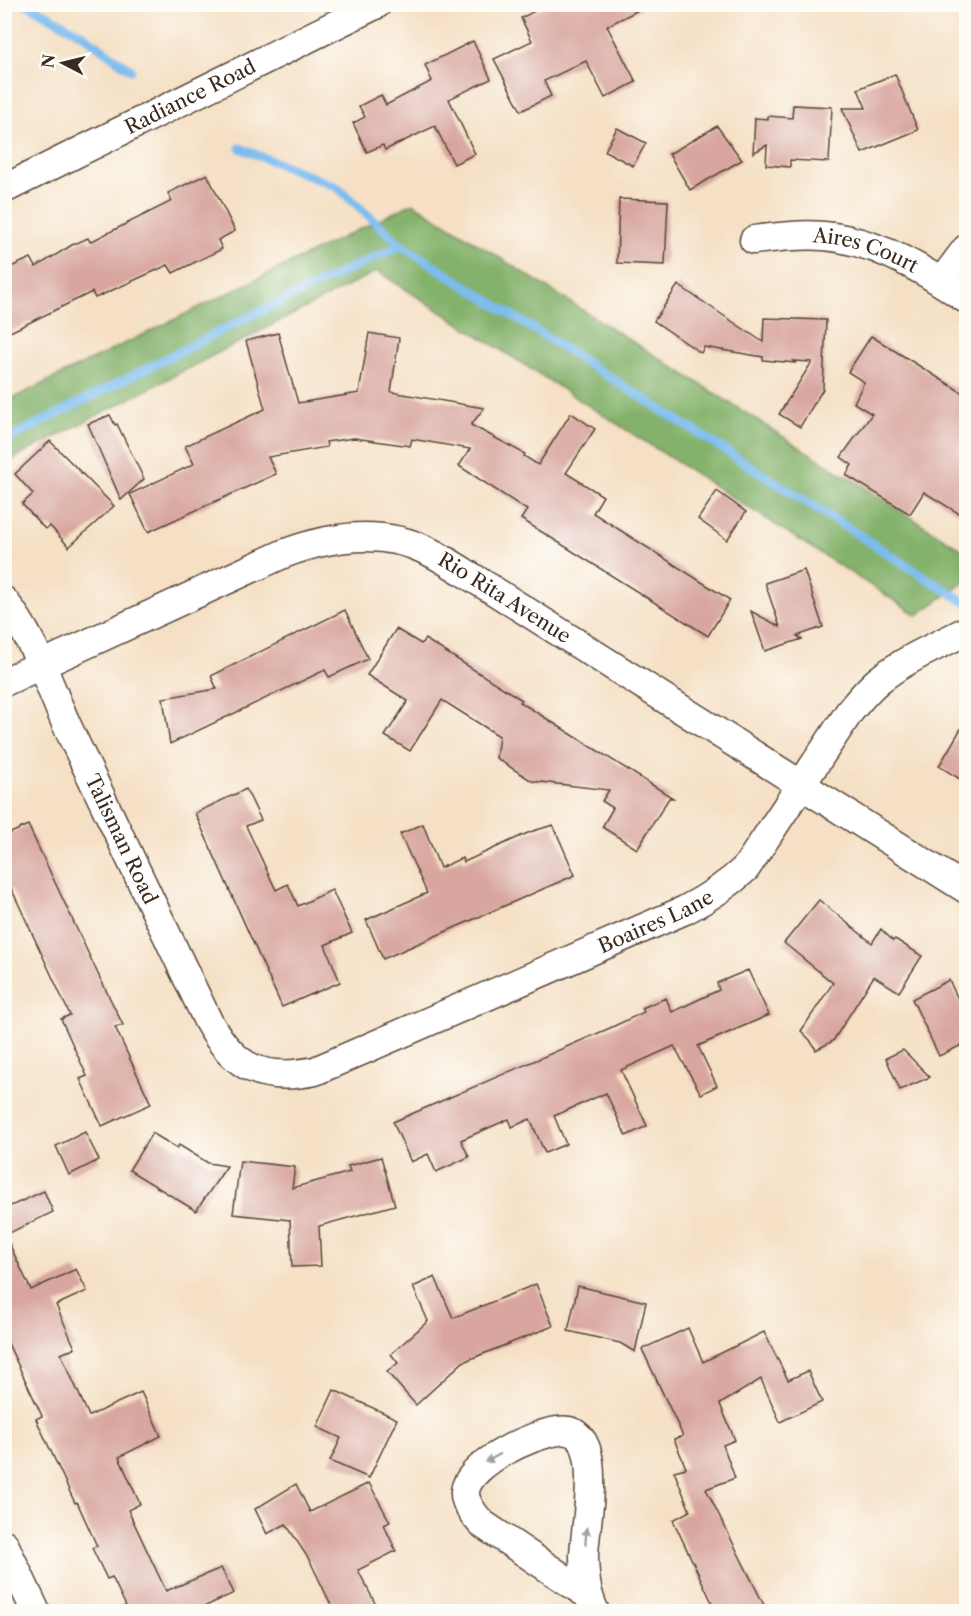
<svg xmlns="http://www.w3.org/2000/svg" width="971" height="1616" viewBox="0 0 971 1616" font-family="'Libre Caslon Text',serif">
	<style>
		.forest { fill: #84b26c; stroke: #606e45; stroke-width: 1.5 }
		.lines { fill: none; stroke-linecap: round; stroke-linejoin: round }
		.stream { stroke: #7bbcf0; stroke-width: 9 }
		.building { fill: #d8a69f }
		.street-casing { stroke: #574537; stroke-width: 31 }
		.street { stroke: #fff; stroke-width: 28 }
		.oneway { fill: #a79f9a }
		.labels { text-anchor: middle; stroke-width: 5; stroke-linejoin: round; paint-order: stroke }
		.street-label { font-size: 20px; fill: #3b2a1e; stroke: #fdfcf7 }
	</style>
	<rect width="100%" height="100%" fill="#fdfcf7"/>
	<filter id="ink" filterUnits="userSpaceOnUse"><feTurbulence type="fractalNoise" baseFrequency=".0167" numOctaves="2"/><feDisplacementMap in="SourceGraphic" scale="12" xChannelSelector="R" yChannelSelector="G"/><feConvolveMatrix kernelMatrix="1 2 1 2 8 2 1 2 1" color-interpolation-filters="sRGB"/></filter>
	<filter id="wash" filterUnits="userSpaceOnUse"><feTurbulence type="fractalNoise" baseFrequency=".008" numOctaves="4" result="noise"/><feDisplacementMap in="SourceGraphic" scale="24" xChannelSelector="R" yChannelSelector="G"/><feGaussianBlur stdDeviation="1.35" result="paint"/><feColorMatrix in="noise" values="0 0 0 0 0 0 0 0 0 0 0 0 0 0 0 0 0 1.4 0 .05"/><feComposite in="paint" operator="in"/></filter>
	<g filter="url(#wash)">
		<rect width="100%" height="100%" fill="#f5e0c5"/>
		<polygon class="forest" points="413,203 966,552 966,581 917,615 377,271 5,463 5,402"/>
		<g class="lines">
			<g class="stream">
				<polyline points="27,4 83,35 131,70"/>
				<polyline points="240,148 337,187 401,245"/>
				<polyline points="4,441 244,319 401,245 966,603"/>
			</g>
		</g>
		<g id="blocks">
			<g class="building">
				<polygon points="548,4 650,4 607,26 636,82 605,98 586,61 544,81 551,96 521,111 494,59 532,41 521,18"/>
				<polygon points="473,41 491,79 449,99 475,154 454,164 435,126 385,150 383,145 367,152 353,123 365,117 359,106 381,95 386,105 432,81 425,65"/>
				<polygon points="895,74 918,130 862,153 842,108 866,108 858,89"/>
				<polygon points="793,105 832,107 829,162 790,160 790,167 766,165 767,145 753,153 755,118 768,119 768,116 792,118"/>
				<polygon points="717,126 742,160 690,190 669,154"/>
				<polygon points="617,128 646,143 633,166 605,151"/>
				<polygon points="207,174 235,231 218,240 222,249 173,273 168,265 95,298 92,292 4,335 4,270 31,258 36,267 72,245 88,238 90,242 172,201 168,193"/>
				<polygon points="619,199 668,201 665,265 617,263"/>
				<polygon points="678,285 763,342 764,318 826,320 823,389 800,427 779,414 812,362 793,361 796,363 763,360 763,357 704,347 701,353 654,321"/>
				<polygon points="278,333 298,403 359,393 369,333 399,338 391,392 484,408 471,425 525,454 524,456 538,465 571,413 595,429 566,473 603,496 593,513 730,600 708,636 521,519 527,510 459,466 470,449 412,439 410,446 354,438 326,442 327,447 268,457 276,474 148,532 130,494 194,464 185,446 265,409 246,341"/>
				<polygon points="871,336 966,395 966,518 924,492 910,514 846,475 852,465 841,457 872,414 854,403 864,382 848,372"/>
				<polygon points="110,415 115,425 117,424 144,479 121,500 88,424"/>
				<polygon points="50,441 114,506 69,547 50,526 45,529 22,504 33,494 15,474"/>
				<polygon points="717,491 746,512 727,540 698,519"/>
				<polygon points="804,570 823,627 797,636 802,639 765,651 751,611 780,627 765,583"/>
				<polygon points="345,610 368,659 329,677 325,670 170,744 163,698 217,689 211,676"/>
				<polygon points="396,629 421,644 425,639 522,700 520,702 673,798 669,798 637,849 602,827 613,808 602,801 609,790 532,781 496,758 499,736 442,700 410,751 385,736 408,701 367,675"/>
				<polygon points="966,720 966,783 939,766"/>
				<polygon points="246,789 261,820 246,826 276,890 288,884 298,906 332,890 352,933 325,945 340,982 282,1007 195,813"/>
				<polygon points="423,824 440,868 462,858 464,862 530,832 553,825 575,875 383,959 366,920 427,893 400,834"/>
				<polygon points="28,825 98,974 123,1025 115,1027 151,1104 102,1126 80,1079 87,1076 61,1019 70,1015 11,888 4,891 4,836"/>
				<polygon points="819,900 872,943 881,929 893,941 895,939 922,956 899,992 874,976 833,1041 816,1050 810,1040 801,1031 833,983 784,943"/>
				<polygon points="748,970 769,1015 698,1046 717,1086 701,1094 674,1046 621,1070 647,1126 626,1136 606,1093 554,1116 566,1144 545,1153 530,1119 512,1127 509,1119 461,1140 469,1157 436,1172 428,1154 411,1162 393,1122 610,1028 644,1012 642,1008 666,998 672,1012 719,990 717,983"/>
				<polygon points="949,980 966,1016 966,1043 939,1056 912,999"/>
				<polygon points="903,1050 930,1077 900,1090 886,1058"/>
				<polygon points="85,1132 99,1160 69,1175 56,1146"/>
				<polygon points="152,1133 177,1148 179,1145 208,1163 227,1166 196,1211 129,1170"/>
				<polygon points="381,1157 395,1205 319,1226 321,1266 292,1267 290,1220 233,1214 240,1161 295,1167 292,1188 350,1172 348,1166"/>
				<polygon points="44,1191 53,1212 5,1235 31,1290 76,1269 87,1291 56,1305 75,1348 61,1354 89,1416 141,1392 161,1436 119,1457 140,1504 128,1510 166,1591 221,1568 234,1593 195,1611 118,1611 118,1609 126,1606 112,1577 107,1579 92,1548 97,1546 77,1502 75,1503 36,1419 42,1416 4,1335 4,1209"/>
				<polygon points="435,1277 453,1318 536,1284 553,1326 463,1362 416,1405 387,1372 398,1363 391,1354 428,1321 413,1287"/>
				<polygon points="578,1286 646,1302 635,1352 620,1343 568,1331"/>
				<polygon points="688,1328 703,1362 764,1332 788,1380 808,1371 822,1402 780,1422 761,1379 720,1404 735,1440 723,1445 735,1478 706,1489 767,1611 716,1611 673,1520 690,1511 674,1471 686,1468 674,1439 683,1436 642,1349"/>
				<polygon points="334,1390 397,1419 369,1478 330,1461 341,1438 317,1427"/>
				<polygon points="369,1483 390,1522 384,1525 396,1551 358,1570 379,1611 334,1611 310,1561 286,1524 267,1534 255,1509 296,1484 310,1512"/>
			</g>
		</g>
	</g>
	<g filter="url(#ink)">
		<use href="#blocks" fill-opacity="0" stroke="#574537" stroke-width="1.5"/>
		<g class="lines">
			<defs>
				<g id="street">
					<path id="s1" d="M4,189L377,4"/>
					<path id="s2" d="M754,240C777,237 801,234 824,236C875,240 926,270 966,299"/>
					<polyline points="942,281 966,249"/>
					<path id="s3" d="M4,601C35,638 49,687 69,730C116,827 162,924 208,1021C234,1068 262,1082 315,1071L685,910C708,898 727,886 746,868L850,711C859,700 868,689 879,680C905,659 937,646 966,631"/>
					<path id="s4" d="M4,682L283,554C330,536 381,528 428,551C448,561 468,575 488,587L966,889"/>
					<polyline points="4,1544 36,1612"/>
					<path d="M587,1594L481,1523C474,1514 464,1504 465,1491C469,1463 533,1434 558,1431C610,1423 583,1531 584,1558C585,1579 586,1592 595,1612"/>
				</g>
			</defs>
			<use href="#street" class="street-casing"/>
			<use href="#street" class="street"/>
		</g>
		<defs><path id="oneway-solid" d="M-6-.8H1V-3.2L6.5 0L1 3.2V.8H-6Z" transform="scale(1.5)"/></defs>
		<g class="oneway">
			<use href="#oneway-solid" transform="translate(493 1458) rotate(151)"/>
			<use href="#oneway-solid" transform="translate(586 1536) rotate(-85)"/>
		</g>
	</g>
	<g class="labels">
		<g class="street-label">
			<text dy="7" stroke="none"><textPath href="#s1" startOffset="208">Radiance Road</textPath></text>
			<text dy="7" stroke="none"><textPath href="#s2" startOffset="114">Aires Court</textPath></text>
			<text dy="7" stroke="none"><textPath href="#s4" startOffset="546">Rio Rita Avenue</textPath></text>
			<text dy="7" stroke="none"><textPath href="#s3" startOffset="266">Talisman Road</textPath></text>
			<text dy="7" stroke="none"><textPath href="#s3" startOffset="969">Boaires Lane</textPath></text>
		</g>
	</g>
	<rect width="971" height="1616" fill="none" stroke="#fdfcf7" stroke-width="24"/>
	<g transform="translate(63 63) rotate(277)" stroke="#fdfcf7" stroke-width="4.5" paint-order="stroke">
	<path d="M0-4.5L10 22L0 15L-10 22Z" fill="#3b2a1e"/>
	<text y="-9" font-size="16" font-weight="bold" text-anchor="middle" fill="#3b2a1e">N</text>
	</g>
</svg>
